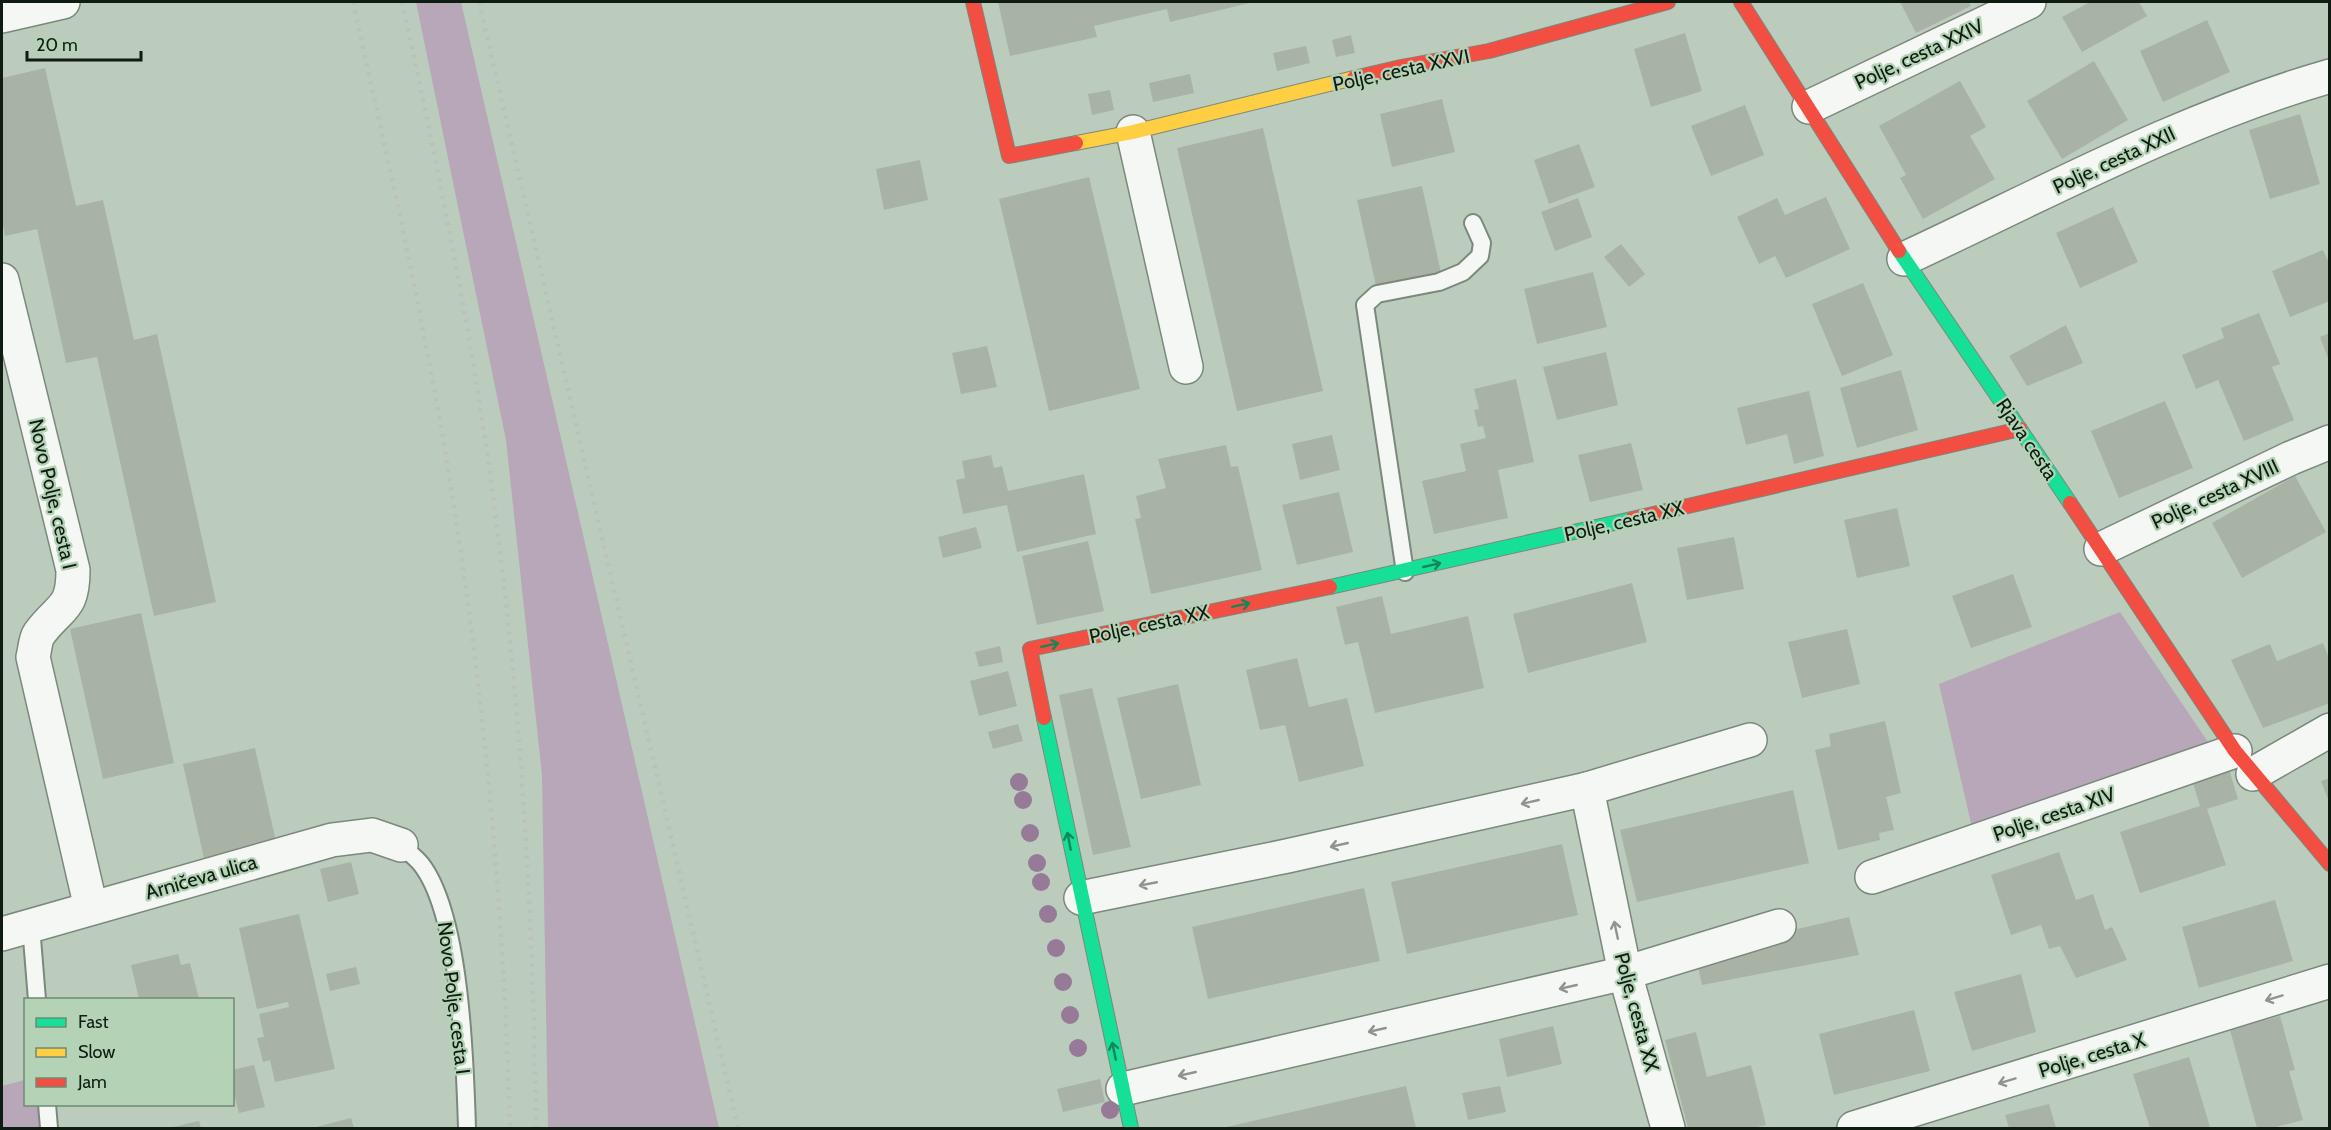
<svg xmlns="http://www.w3.org/2000/svg" width="2331" height="1130" viewBox="0 0 2331 1130" font-family="Cabin,sans-serif">
	<style>
		.green { fill: #b7a7b8 }
		.building { fill: #a8b3a5 }
		.lines { fill: none; stroke-linecap: round; stroke-linejoin: round }
		.lane-casing { stroke: #7b887c; stroke-width: 20 }
		.street-casing { stroke: #7b887c; stroke-width: 36 }
		.fast-casing { stroke: #7b887c; stroke-width: 16 }
		.slow-casing { stroke: #7b887c; stroke-width: 16 }
		.jam-casing { stroke: #7b887c; stroke-width: 16 }
		.lane { stroke: #f5f7f5; stroke-width: 16 }
		.street { stroke: #f5f7f5; stroke-width: 33 }
		.fast { stroke: #16e098; stroke-width: 14 }
		.slow { stroke: #ffcf43; stroke-width: 14 }
		.jam { stroke: #f24e42; stroke-width: 14 }
		.rail { stroke: #bcc0bc; stroke-width: 4.5; stroke-dasharray: 3 6; stroke-linecap: butt }
		.tree { fill: #967a97 }
		.oneway { stroke: #13875b }
		.oneway2 { stroke: #8e948e }
		.labels { text-anchor: middle; stroke-width: 4.5; stroke-linejoin: round; paint-order: stroke }
		.street-label { font-size: 20px; fill: #101b11; stroke: #b4d3b6 }
	</style>
	<rect width="100%" height="100%" fill="#bbccbc"/>
	<g class="green">
		<polygon points="416,2 461,2 719,1128 548,1128 542,775 506,440"/>
		<polygon points="2120,612 2210,745 1973,832 1939,684"/>
		<polygon points="25,1080 26,1104 39,1105 41,1128 2,1128 2,1086"/>
	</g>
	<g class="building">
		<polygon points="998,2 1254,2 1170,22 1167,9 1094,26 1097,37 1010,56"/>
		<polygon points="1900,2 1969,2 1971,6 1916,33"/>
		<polygon points="2090,2 2139,2 2147,16 2082,52 2062,17"/>
		<polygon points="2207,20 2230,72 2163,102 2140,51"/>
		<polygon points="1685,33 1702,91 1651,107 1634,49"/>
		<polygon points="1351,35 1355,53 1336,57 1332,40"/>
		<polygon points="1306,46 1310,63 1277,71 1273,53"/>
		<polygon points="2094,61 2128,120 2062,159 2027,101"/>
		<polygon points="45,68 76,206 103,200 134,340 157,334 216,602 154,616 97,357 66,363 37,229 5,236 2,220 2,78"/>
		<polygon points="1190,74 1194,93 1153,102 1149,83"/>
		<polygon points="1960,81 1986,127 1970,136 1995,179 1923,219 1900,178 1906,175 1879,126"/>
		<polygon points="1110,90 1114,110 1092,115 1088,94"/>
		<polygon points="1442,99 1455,152 1392,167 1380,114"/>
		<polygon points="1745,105 1764,155 1711,176 1691,126"/>
		<polygon points="2300,114 2320,184 2270,199 2249,130"/>
		<polygon points="1263,128 1323,391 1237,411 1177,148"/>
		<polygon points="1579,144 1595,187 1549,204 1534,160"/>
		<polygon points="920,160 928,200 884,210 876,169"/>
		<polygon points="1089,177 1140,389 1049,411 999,199"/>
		<polygon points="1422,186 1441,273 1376,286 1357,200"/>
		<polygon points="1826,197 1850,249 1786,278 1775,256 1759,264 1737,217 1777,198 1785,215"/>
		<polygon points="1578,198 1592,237 1555,251 1541,212"/>
		<polygon points="2113,207 2138,262 2080,288 2056,233"/>
		<polygon points="1621,244 1645,274 1629,287 1604,257"/>
		<polygon points="2323,250 2330,265 2330,301 2290,317 2272,271"/>
		<polygon points="1593,272 1607,327 1537,344 1524,289"/>
		<polygon points="1863,283 1893,355 1842,376 1812,304"/>
		<polygon points="2259,313 2280,364 2272,367 2294,420 2244,441 2218,380 2196,389 2182,355 2224,338 2221,328"/>
		<polygon points="2066,325 2083,363 2027,386 2009,356"/>
		<polygon points="2330,333 2330,361 2329,361 2320,337"/>
		<polygon points="987,346 997,387 961,394 952,353"/>
		<polygon points="1606,352 1618,405 1557,420 1543,367"/>
		<polygon points="1901,370 1918,430 1857,448 1840,388"/>
		<polygon points="1516,379 1534,462 1498,470 1508,518 1434,534 1422,481 1466,471 1460,444 1486,438 1483,426 1478,427 1474,410 1479,409 1474,389"/>
		<polygon points="1809,391 1824,456 1794,464 1787,434 1746,445 1737,408"/>
		<polygon points="2165,401 2193,468 2119,498 2091,431"/>
		<polygon points="1332,435 1340,470 1300,480 1292,444"/>
		<polygon points="1631,443 1643,490 1590,502 1578,455"/>
		<polygon points="1226,445 1231,467 1238,466 1262,570 1151,594 1135,519 1141,518 1136,496 1166,488 1158,459"/>
		<polygon points="991,455 994,468 1002,466 1008,491 1084,474 1096,534 1017,552 1007,505 963,514 956,480 965,478 962,461"/>
		<polygon points="2295,476 2326,532 2242,578 2212,523"/>
		<polygon points="1339,492 1353,552 1297,565 1282,505"/>
		<polygon points="1897,508 1910,566 1857,578 1844,520"/>
		<polygon points="976,527 982,548 943,558 938,537"/>
		<polygon points="1734,537 1744,589 1687,600 1677,548"/>
		<polygon points="1088,541 1104,611 1037,625 1022,556"/>
		<polygon points="2013,574 2032,627 1971,648 1952,596"/>
		<polygon points="1632,583 1647,642 1528,673 1513,614"/>
		<polygon points="1382,596 1391,634 1468,616 1484,688 1375,713 1358,642 1345,645 1336,607"/>
		<polygon points="141,613 174,763 103,779 70,629"/>
		<polygon points="1847,629 1860,684 1802,698 1788,642"/>
		<polygon points="2323,643 2330,661 2330,703 2263,728 2231,660 2270,644 2277,661"/>
		<polygon points="1000,646 1003,662 979,667 975,652"/>
		<polygon points="1297,658 1309,707 1347,698 1364,766 1299,782 1285,725 1260,730 1246,670"/>
		<polygon points="1008,671 1017,706 979,716 970,681"/>
		<polygon points="1178,684 1201,785 1141,799 1117,698"/>
		<polygon points="1092,688 1131,847 1093,855 1059,695"/>
		<polygon points="1885,721 1901,793 1886,797 1894,830 1879,833 1880,840 1838,850 1815,750 1831,746 1829,734"/>
		<polygon points="1018,724 1023,741 993,749 988,732"/>
		<polygon points="255,748 277,846 205,863 183,764"/>
		<polygon points="2229,769 2238,799 2207,809 2226,865 2140,893 2120,832 2200,806 2192,780"/>
		<polygon points="2330,778 2330,802 2329,802 2321,781"/>
		<polygon points="1793,790 1809,863 1637,902 1620,830"/>
		<polygon points="1562,844 1578,915 1407,954 1391,882"/>
		<polygon points="2059,852 2076,900 2093,894 2105,930 2112,927 2127,960 2076,978 2060,946 2049,949 2041,925 2011,935 1991,875"/>
		<polygon points="351,862 359,894 328,902 320,869"/>
		<polygon points="1364,888 1380,961 1208,999 1192,927"/>
		<polygon points="2275,900 2293,961 2199,988 2182,927"/>
		<polygon points="299,914 335,1069 275,1082 270,1060 263,1062 257,1038 264,1037 259,1014 289,1007 288,1002 257,1009 239,928"/>
		<polygon points="1849,917 1859,955 1702,985 1695,953"/>
		<polygon points="178,954 181,965 190,963 199,999 139,999 131,965"/>
		<polygon points="356,967 360,984 330,991 326,974"/>
		<polygon points="2021,974 2036,1032 1972,1051 1954,992"/>
		<polygon points="1914,1010 1930,1071 1834,1095 1819,1034"/>
		<polygon points="2280,1016 2295,1070 2289,1071 2303,1120 2272,1128 2257,1128 2230,1030"/>
		<polygon points="1553,1026 1562,1064 1507,1077 1499,1039"/>
		<polygon points="1696,1032 1707,1077 1751,1065 1766,1125 1752,1128 1688,1128 1665,1040"/>
		<polygon points="2189,1057 2210,1127 2150,1128 2133,1074"/>
		<polygon points="254,1065 265,1107 239,1113 232,1086 232,1070"/>
		<polygon points="1100,1079 1105,1102 1063,1112 1057,1089"/>
		<polygon points="1406,1086 1416,1128 1222,1128"/>
		<polygon points="1500,1086 1506,1112 1468,1120 1462,1093"/>
		<polygon points="2049,1104 2056,1128 2009,1128 2005,1115"/>
		<polygon points="351,1118 354,1128 312,1128"/>
		<polygon points="199,1121 201,1128 169,1128"/>
	</g>
	<g class="lines">
		<defs>
			<g id="lane">
				<polyline points="1405,572 1365,305 1377,294 1439,282 1463,272 1480,256 1482,243 1473,223"/>
				<path d="M401,845C407,851 415,857 421,864C461,915 465,1063 467,1128"/>
				<polyline points="31,926 37,1000"/>
				<polyline points="47,1104 49,1128"/>
			</g>
			<g id="street">
				<polyline points="2,16 63,2"/>
				<polyline points="1809,107 2029,2"/>
				<polyline points="1133,132 1186,367"/>
				<path d="M1904,259C2044,194 2181,119 2330,76"/>
				<path d="M2,280L73,570C73,611 60,605 39,634C35,640 35,650 33,657L91,908"/>
				<polyline points="2101,549 2291,458 2330,442"/>
				<polyline points="2253,774 2330,730"/>
				<polyline points="1587,789 1625,973 1668,1128"/>
				<polyline points="1872,877 2235,751"/>
				<polyline points="1081,898 1287,856 1587,789 1750,740"/>
				<polyline points="2,934 332,840 372,835 401,845"/>
				<polyline points="1123,1089 1625,973 1779,926"/>
				<polyline points="1854,1128 2330,981"/>
			</g>
			<g id="fast">
				<polyline points="1899,251 2070,503"/>
				<polyline points="1330,587 1632,519"/>
				<polyline points="1044,718 1131,1128"/>
			</g>
			<polyline id="slow" points="1076,143 1133,132 1354,78"/>
			<g id="jam">
				<polyline points="973,2 1009,156 1076,143"/>
				<polyline points="1741,2 1899,251"/>
				<polyline points="1354,78 1401,67 1489,51 1668,2"/>
				<polyline points="2070,503 2235,751 2330,864"/>
				<polyline points="1632,519 2020,429"/>
				<polyline points="1044,718 1030,649 1330,587"/>
			</g>
		</defs>
		<use href="#lane" class="lane-casing"/>
		<use href="#street" class="street-casing"/>
		<use href="#fast" class="fast-casing"/>
		<use href="#slow" class="slow-casing"/>
		<use href="#jam" class="jam-casing"/>
		<use href="#lane" class="lane"/>
		<use href="#street" class="street"/>
		<use href="#fast" class="fast"/>
		<use href="#slow" class="slow"/>
		<use href="#jam" class="jam"/>
		<g class="rail">
			<path d="M353,2C390,169 428,337 454,507C486,713 504,920 510,1128"/>
			<path d="M402,2C434,149 464,296 486,445C519,671 533,900 536,1128"/>
			<polyline points="479,2 738,1128"/>
		</g>
	</g>
	<g class="tree">
		<circle cx="1019" cy="782" r="9"/>
		<circle cx="1023" cy="800" r="9"/>
		<circle cx="1030" cy="833" r="9"/>
		<circle cx="1037" cy="863" r="9"/>
		<circle cx="1041" cy="882" r="9"/>
		<circle cx="1048" cy="914" r="9"/>
		<circle cx="1056" cy="948" r="9"/>
		<circle cx="1063" cy="982" r="9"/>
		<circle cx="1070" cy="1015" r="9"/>
		<circle cx="1078" cy="1048" r="9"/>
		<circle cx="1110" cy="1110" r="9"/>
	</g>
	<defs><path id="oneway-shaft" d="M-6 0H5M1.5-3L5.5 0L1.5 3" fill="none" stroke-width="1.6" stroke-linecap="round" stroke-linejoin="round" transform="scale(1.5)"/></defs>
	<g class="oneway">
		<use href="#oneway-shaft" transform="translate(1432 565) rotate(-13)"/>
		<use href="#oneway-shaft" transform="translate(1241 605) rotate(-12)"/>
		<use href="#oneway-shaft" transform="translate(1050 645) rotate(-12)"/>
		<use href="#oneway-shaft" transform="translate(1069 841) rotate(-101)"/>
		<use href="#oneway-shaft" transform="translate(1114 1051) rotate(-102)"/>
	</g>
	<g class="oneway2">
		<use href="#oneway-shaft" transform="translate(1530 802) rotate(167)"/>
		<use href="#oneway-shaft" transform="translate(1339 845) rotate(167)"/>
		<use href="#oneway-shaft" transform="translate(1148 884) rotate(169)"/>
		<use href="#oneway-shaft" transform="translate(1616 930) rotate(-102)"/>
		<use href="#oneway-shaft" transform="translate(1568 987) rotate(167)"/>
		<use href="#oneway-shaft" transform="translate(2274 998) rotate(163)"/>
		<use href="#oneway-shaft" transform="translate(1377 1030) rotate(167)"/>
		<use href="#oneway-shaft" transform="translate(1187 1074) rotate(167)"/>
		<use href="#oneway-shaft" transform="translate(2007 1081) rotate(163)"/>
	</g>
	<g class="labels">
		<g class="street-label">
			<text transform="translate(1919 54) rotate(-25)" y="7">Polje, cesta XXIV</text>
			<text transform="translate(1401 70) rotate(-12)" y="7">Polje, cesta XXVI</text>
			<text transform="translate(2114 160) rotate(-25)" y="7">Polje, cesta XXII</text>
			<text transform="translate(2027 439) rotate(56)" y="7">Rjava cesta</text>
			<text transform="translate(53 494) rotate(77)" y="7">Novo Polje, cesta I</text>
			<text transform="translate(2215 494) rotate(-25)" y="7">Polje, cesta XVIII</text>
			<text transform="translate(1624 521) rotate(-13)" y="7">Polje, cesta XX</text>
			<text transform="translate(1149 624) rotate(-12)" y="7">Polje, cesta XX</text>
			<text transform="translate(2054 814) rotate(-19)" y="7">Polje, cesta XIV</text>
			<text transform="translate(201 877) rotate(-16)" y="7">Arničeva ulica</text>
			<text transform="translate(454 998) rotate(83)" y="7">Novo Polje, cesta I</text>
			<text transform="translate(1637 1012) rotate(75)" y="7">Polje, cesta XX</text>
			<text transform="translate(2092 1055) rotate(-17)" y="7">Polje, cesta X</text>
		</g>
	</g>
	<rect width="2331" height="1130" fill="none" stroke="#101b11" stroke-width="6"/>
	<rect x="24" y="998" width="210" height="108" fill="#b4d3b6" stroke="#728974" stroke-width="1.5"/>
	<rect x="36" y="1018" width="30" height="9" fill="#16e098" stroke="#728974" stroke-width="1.5"/>
	<text x="78" y="1028" font-size="18" fill="#101b11">Fast</text>
	<rect x="36" y="1048" width="30" height="9" fill="#ffcf43" stroke="#728974" stroke-width="1.5"/>
	<text x="78" y="1058" font-size="18" fill="#101b11">Slow</text>
	<rect x="36" y="1078" width="30" height="9" fill="#f24e42" stroke="#728974" stroke-width="1.5"/>
	<text x="78" y="1088" font-size="18" fill="#101b11">Jam</text>
	<path d="M27 51v9h114v-9" fill="none" stroke="#101b11" stroke-width="3"/>
	<text x="36" y="51" font-size="18" fill="#101b11" stroke="#b4d3b6" stroke-width="4.5" paint-order="stroke">20 m</text>
</svg>
